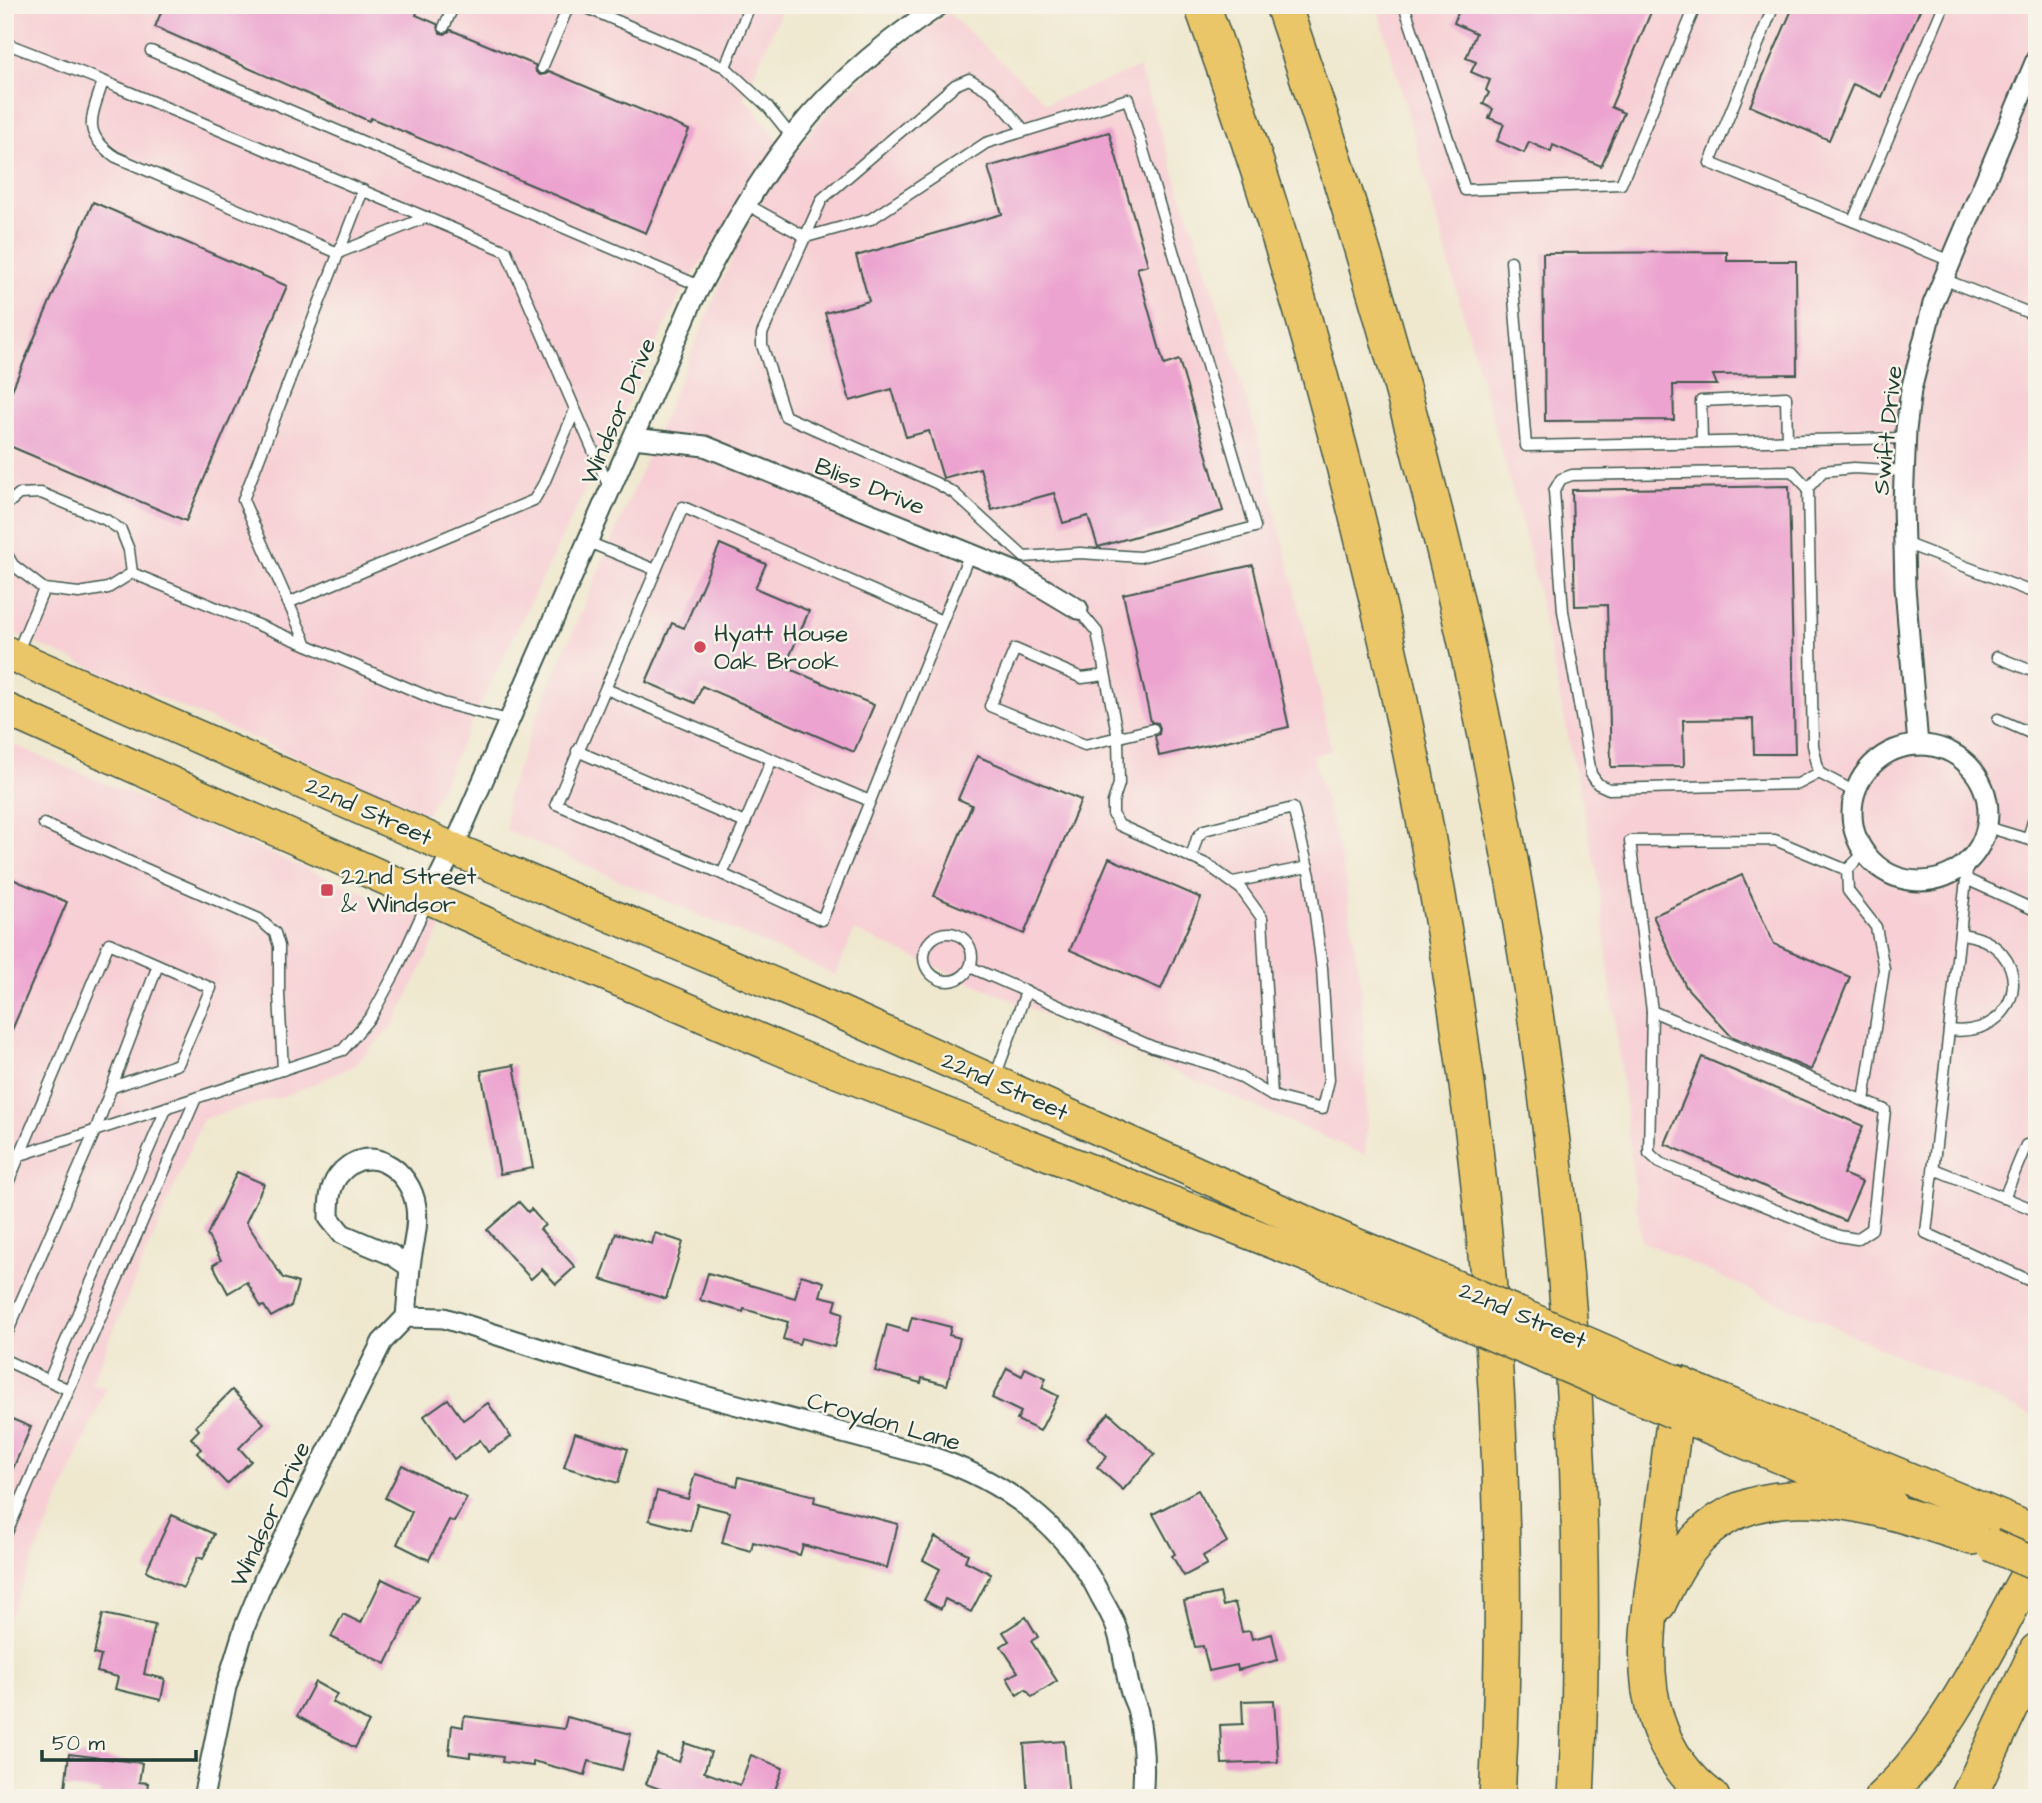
<svg xmlns="http://www.w3.org/2000/svg" width="2042" height="1803" viewBox="0 0 2042 1803" font-family="'Architects Daughter',sans-serif">
	<style>
		.built { fill: #f7cfd4 }
		.building { fill: #eca3cf }
		.lines { fill: none; stroke-linecap: round; stroke-linejoin: round }
		.service-casing { stroke: #3e574b; stroke-width: 13 }
		.minor-casing { stroke: #3e574b; stroke-width: 23 }
		.primary-casing { stroke: #3e574b; stroke-width: 35 }
		.motorway-casing { stroke: #3e574b; stroke-width: 38 }
		.service { stroke: #fff; stroke-width: 10 }
		.minor { stroke: #fff; stroke-width: 19 }
		.primary { stroke: #ebc669; stroke-width: 32 }
		.motorway { stroke: #ebc669; stroke-width: 35 }
		.primary-bridge-casing { stroke: #3e574b; stroke-width: 35; stroke-linecap: butt }
		.primary-bridge { stroke: #ebc669; stroke-width: 32 }
		.poi-dot { fill: #d1495b; stroke: #f7f3e8; stroke-width: 2.5 }
		.labels { text-anchor: middle; stroke-width: 5; stroke-linejoin: round; paint-order: stroke }
		.street-label { font-size: 24px; fill: #1f3d34; stroke: #f7f3e8 }
		.poi-label { font-size: 24px; fill: #1f3d34; stroke: #f7f3e8; text-anchor: start }
	</style>
	<rect width="100%" height="100%" fill="#f7f3e8"/>
	<filter id="ink" filterUnits="userSpaceOnUse"><feTurbulence type="fractalNoise" baseFrequency=".0143" numOctaves="2"/><feDisplacementMap in="SourceGraphic" scale="14" xChannelSelector="R" yChannelSelector="G"/><feConvolveMatrix kernelMatrix="1 2 1 2 8 2 1 2 1" color-interpolation-filters="sRGB"/></filter>
	<filter id="wash" filterUnits="userSpaceOnUse"><feTurbulence type="fractalNoise" baseFrequency=".00686" numOctaves="4" result="noise"/><feDisplacementMap in="SourceGraphic" scale="28" xChannelSelector="R" yChannelSelector="G"/><feGaussianBlur stdDeviation="1.57" result="paint"/><feColorMatrix in="noise" values="0 0 0 0 0 0 0 0 0 0 0 0 0 0 0 0 0 1.4 0 .05"/><feComposite in="paint" operator="in"/></filter>
	<g filter="url(#wash)">
		<rect width="100%" height="100%" fill="#efe8cf"/>
		<g class="built">
			<polygon points="5,5 784,5 744,97 779,141 680,296 427,814 5,630"/>
			<polygon points="1377,5 2037,5 2037,1418 1641,1241 1597,873 1528,547"/>
			<polygon points="948,13 1047,103 1139,68 1208,272 1259,443 1321,697 1331,750 1313,756 1342,861 1361,986 1367,1116 1365,1155 854,931 835,975 506,830 507,797 538,713 736,248 777,172 834,104 888,55"/>
			<polygon points="5,741 442,926 395,1023 354,1066 293,1093 203,1119 91,1384 107,1387 5,1626"/>
		</g>
		<g id="blocks">
			<g class="building">
				<polygon points="164,5 420,5 416,15 437,24 440,33 445,34 451,30 535,65 536,72 540,75 546,74 549,71 689,130 646,233 371,118 369,121 155,27"/>
				<polygon points="1461,5 1654,5 1611,107 1624,113 1601,166 1553,145 1551,152 1529,142 1524,153 1497,141 1504,124 1489,118 1493,109 1483,104 1489,93 1486,90 1490,80 1471,72 1476,62 1466,58 1476,33 1454,23"/>
				<polygon points="1794,5 1922,5 1882,97 1853,84 1829,140 1750,106"/>
				<polygon points="1109,132 1148,265 1137,268 1164,365 1179,360 1223,511 1098,547 1088,516 1063,523 1054,493 992,510 980,468 943,478 929,431 906,437 892,389 850,401 825,313 869,301 856,256 1002,214 988,167"/>
				<polygon points="93,202 287,286 186,521 5,444 5,406"/>
				<polygon points="1727,252 1727,261 1796,261 1797,374 1713,375 1717,385 1673,385 1674,420 1545,421 1543,253"/>
				<polygon points="1789,486 1795,754 1754,754 1753,719 1683,720 1684,766 1611,767 1607,605 1575,606 1572,490"/>
				<polygon points="720,544 766,564 755,588 809,611 785,667 874,705 854,752 702,686 695,703 646,682 672,623 684,628"/>
				<polygon points="1253,565 1289,727 1159,756 1155,736 1159,734 1160,728 1158,723 1151,722 1123,594"/>
				<polygon points="977,756 1081,800 1024,934 934,896 972,805 958,799"/>
				<polygon points="1109,858 1201,898 1161,989 1070,950"/>
				<polygon points="1742,875 1774,944 1850,977 1811,1070 1731,1036 1686,987 1653,916"/>
				<polygon points="5,876 67,902 5,1046"/>
				<polygon points="1702,1057 1863,1126 1843,1174 1862,1182 1845,1221 1665,1144"/>
				<polygon points="514,1065 533,1168 500,1174 481,1071"/>
				<polygon points="237,1172 264,1184 246,1222 283,1278 298,1283 291,1306 271,1317 264,1306 261,1307 247,1282 228,1293 213,1265 221,1260 207,1235"/>
				<polygon points="519,1202 528,1212 531,1209 545,1225 540,1229 575,1267 556,1284 542,1269 531,1279 487,1230"/>
				<polygon points="616,1233 652,1244 655,1233 683,1242 666,1299 601,1279"/>
				<polygon points="708,1273 795,1298 801,1275 824,1282 820,1296 837,1300 834,1310 843,1313 834,1347 801,1338 799,1344 783,1339 788,1322 744,1309 743,1312 700,1300"/>
				<polygon points="912,1317 951,1327 949,1335 960,1338 947,1385 922,1378 921,1383 875,1371 887,1325 908,1331"/>
				<polygon points="1007,1368 1022,1376 1025,1368 1046,1378 1042,1388 1058,1396 1040,1431 1017,1420 1021,1412 992,1398"/>
				<polygon points="232,1390 264,1423 239,1448 251,1461 227,1484 197,1453 201,1449 191,1438 199,1430 196,1426"/>
				<polygon points="448,1399 463,1420 488,1403 511,1437 488,1452 480,1440 454,1459 424,1416"/>
				<polygon points="1109,1413 1155,1454 1123,1490 1097,1467 1107,1456 1087,1438"/>
				<polygon points="5,1416 31,1427 5,1487"/>
				<polygon points="575,1433 628,1449 618,1483 564,1467"/>
				<polygon points="402,1465 467,1498 454,1522 449,1520 429,1560 397,1544 412,1512 385,1498"/>
				<polygon points="695,1474 737,1486 739,1477 815,1496 814,1502 898,1524 887,1568 803,1545 800,1555 753,1542 751,1551 722,1543 730,1512 697,1504 690,1531 649,1520 657,1491 688,1499"/>
				<polygon points="1198,1490 1227,1542 1203,1556 1207,1564 1184,1576 1172,1556 1175,1554 1153,1514"/>
				<polygon points="172,1515 214,1534 203,1559 198,1557 183,1588 146,1571"/>
				<polygon points="935,1537 968,1554 965,1561 991,1574 971,1612 945,1599 941,1609 924,1600 940,1569 923,1560"/>
				<polygon points="382,1579 419,1597 386,1664 331,1637 343,1614 361,1623"/>
				<polygon points="1220,1593 1223,1606 1235,1603 1242,1632 1250,1631 1252,1639 1272,1634 1278,1660 1238,1670 1237,1665 1209,1671 1203,1646 1195,1647 1184,1601"/>
				<polygon points="103,1614 155,1625 144,1674 165,1679 161,1700 115,1689 118,1677 97,1672 101,1656 94,1654"/>
				<polygon points="1026,1617 1038,1637 1031,1641 1057,1681 1032,1697 1026,1689 1017,1695 1007,1678 1018,1672 1001,1646 1009,1641 1003,1632"/>
				<polygon points="315,1682 337,1694 332,1702 369,1722 355,1748 297,1716"/>
				<polygon points="1274,1700 1278,1762 1222,1764 1220,1725 1243,1724 1242,1701"/>
				<polygon points="464,1716 564,1729 567,1717 631,1734 622,1770 589,1761 585,1775 533,1761 533,1766 502,1762 503,1757 470,1753 470,1757 449,1754 452,1725 463,1727"/>
				<polygon points="1064,1741 1069,1798 1028,1798 1024,1744"/>
				<polygon points="685,1743 711,1752 704,1772 740,1785 751,1755 783,1768 772,1798 684,1798 646,1784 657,1754 679,1762"/>
				<polygon points="69,1754 142,1763 139,1782 148,1783 146,1798 99,1798 100,1792 65,1788"/>
			</g>
		</g>
	</g>
	<g filter="url(#ink)">
		<use href="#blocks" fill-opacity="0" stroke="#3e574b" stroke-width="2"/>
		<g class="lines">
			<defs>
				<g id="service">
					<polyline points="580,5 725,67 768,107 792,137"/>
					<polyline points="1404,5 1465,190 1621,184 1696,5"/>
					<polyline points="1774,5 1710,163 1951,261"/>
					<polyline points="444,27 454,5"/>
					<polyline points="5,43 103,81 506,251 609,487"/>
					<polyline points="151,51 700,286"/>
					<polyline points="725,67 750,5"/>
					<polyline points="542,68 569,5"/>
					<path d="M103,81C92,117 80,133 116,157L338,253L427,217"/>
					<polyline points="363,190 243,500 307,645 443,703 508,720"/>
					<polyline points="746,204 806,237 871,219 986,143 1128,99 1255,527 1140,557 1080,553 1024,557 954,493 936,483 785,416 762,345 762,334 822,199 955,85 969,79 991,92 1025,131"/>
					<polyline points="1853,221 1944,5"/>
					<polyline points="1511,261 1526,446 1906,438"/>
					<polyline points="1943,279 2037,316"/>
					<polyline points="1702,442 1701,401 1786,397 1787,441"/>
					<polyline points="1808,488 1792,471 1572,475 1561,479 1554,491 1563,611 1591,774 1598,784 1609,789 1798,784 1819,773"/>
					<polyline points="5,506 19,494 41,493 106,520 121,530 129,550 132,573 108,588 79,593 44,589 13,565 5,551"/>
					<polyline points="588,542 656,570 556,804 722,874"/>
					<polyline points="1904,543 2037,594"/>
					<polyline points="656,570 683,507 942,621"/>
					<polyline points="132,573 307,645"/>
					<polyline points="288,603 534,500 544,483 575,410"/>
					<polyline points="1078,609 1097,632 1118,738 1119,784 1113,802 1113,814 1119,825 1208,865 1241,889 1262,918 1272,1096"/>
					<polyline points="17,653 44,589"/>
					<polyline points="1997,657 2037,673"/>
					<polyline points="1105,675 1082,678 1015,649 990,706 1085,745 1153,729"/>
					<polyline points="606,689 870,801"/>
					<polyline points="1998,719 2037,736"/>
					<polyline points="577,751 745,823 722,874 822,920 970,553"/>
					<polyline points="1855,792 1819,773 1813,745 1808,488 1823,471 1854,468 1905,471"/>
					<polyline points="745,823 772,759"/>
					<polyline points="44,824 259,919 275,933 279,946 279,994 283,1070"/>
					<polyline points="1987,827 2037,842"/>
					<polyline points="2028,838 2037,808"/>
					<polyline points="1968,862 1926,1233 2037,1284"/>
					<polyline points="1847,870 1775,840 1630,841 1652,1011 1864,1101 1884,969 1876,927 1848,891 1847,870 1864,853"/>
					<polyline points="1966,879 2037,911"/>
					<polyline points="1233,882 1308,867"/>
					<circle cx="948" cy="957" r="24"/>
					<polyline points="970,967 1153,1047 1217,1066 1240,1077 1272,1096 1322,1109 1329,1080 1322,968 1310,876 1293,808 1204,830 1197,838 1191,858"/>
					<polyline points="1652,1011 1649,1153 1660,1163 1839,1236 1857,1239 1872,1229 1885,1110 1864,1101"/>
					<path d="M1949,1030C2026,1040 2038,942 1960,934"/>
					<polyline points="995,1077 1026,992"/>
					<polyline points="5,1160 343,1050 372,1015 396,971 427,903"/>
					<polyline points="1934,1169 2037,1211"/>
					<polyline points="5,1190 109,943 211,988 178,1064 113,1087"/>
					<polyline points="2004,1198 2026,1145 2037,1150"/>
					<polyline points="5,1338 95,1131 158,965"/>
					<polyline points="5,1360 69,1390"/>
					<polyline points="49,1380 167,1107"/>
					<polyline points="5,1537 196,1098"/>
				</g>
				<g id="minor">
					<polyline points="633,438 705,446 1018,573 1078,609"/>
					<polyline points="1918,745 1905,587 1903,504 1906,430 1911,390 1933,304 2037,58"/>
					<circle cx="1920" cy="813" r="68"/>
					<path d="M430,896L453,849L693,300C720,249 746,200 780,153C822,94 880,45 940,5"/>
					<path d="M406,1317L444,1318L607,1370L929,1456C1003,1480 1066,1526 1101,1597C1107,1608 1114,1619 1117,1630C1124,1651 1125,1672 1131,1693C1133,1700 1137,1706 1138,1713C1143,1739 1145,1771 1142,1798"/>
					<path d="M203,1798L226,1687L245,1626L265,1577L382,1342L406,1317L410,1267C412,1247 419,1228 416,1207C411,1169 367,1139 338,1176C329,1188 329,1204 329,1218L342,1234L392,1255L410,1267"/>
				</g>
				<g id="primary">
					<polyline points="5,652 453,849 826,1006 1352,1243 1413,1268"/>
					<polyline points="5,709 492,926 795,1055 1344,1270 1403,1296"/>
					<polyline points="1679,1383 2037,1532"/>
					<polyline points="1675,1413 1890,1503"/>
				</g>
				<g id="motorway">
					<path d="M1202,5C1272,198 1329,395 1376,595C1469,988 1520,1393 1497,1798"/>
					<path d="M1283,5C1481,578 1606,1189 1576,1798"/>
					<path d="M1679,1383C1672,1435 1666,1488 1659,1541C1652,1599 1638,1664 1657,1721C1667,1752 1687,1779 1712,1798"/>
					<path d="M1658,1604C1669,1581 1682,1554 1701,1536C1771,1466 1892,1511 1972,1537"/>
					<path d="M1882,1798C1947,1740 1994,1635 2037,1559"/>
					<polyline points="1968,1798 2037,1651"/>
				</g>
			</defs>
			<use href="#service" class="service-casing"/>
			<use href="#minor" class="minor-casing"/>
			<use href="#primary" class="primary-casing"/>
			<use href="#motorway" class="motorway-casing"/>
			<use href="#service" class="service"/>
			<use href="#minor" class="minor"/>
			<use href="#primary" class="primary"/>
			<use href="#motorway" class="motorway"/>
			<defs>
				<g id="primary-bridge">
					<polyline points="1413,1268 1679,1383"/>
					<polyline points="1403,1296 1675,1413"/>
					<polyline points="1991,1545 2037,1565"/>
				</g>
			</defs>
			<use href="#primary-bridge" class="primary-bridge-casing"/>
			<use href="#primary-bridge" class="primary-bridge"/>
		</g>
	</g>
	<g class="poi-dot">
		<circle cx="700" cy="647" r="7"/>
		<rect x="320" y="883" width="14" height="14" rx="3.5"/>
	</g>
	<g class="labels">
		<g class="street-label">
			<text transform="translate(618 411) rotate(-67)" y="8">Windsor Drive</text>
			<text transform="translate(1887 430) rotate(-84)" y="8">Swift Drive</text>
			<text transform="translate(870 486) rotate(22)" y="8">Bliss Drive</text>
			<text transform="translate(369 811) rotate(24)" y="8">22nd Street</text>
			<text transform="translate(1005 1086) rotate(24)" y="8">22nd Street</text>
			<text transform="translate(1523 1315) rotate(23)" y="8">22nd Street</text>
			<text transform="translate(884 1421) rotate(16)" y="8">Croydon Lane</text>
			<text transform="translate(270 1514) rotate(-65)" y="8">Windsor Drive</text>
		</g>
		<g class="poi-label">
			<text x="714" y="641">Hyatt House<tspan x="714" dy="28">Oak Brook</tspan></text>
			<text x="341" y="884">22nd Street<tspan x="341" dy="28">&amp; Windsor</tspan></text>
		</g>
	</g>
	<rect width="2042" height="1803" fill="none" stroke="#f7f3e8" stroke-width="28"/>
	<path d="M42 1750v10h154v-10" fill="none" stroke="#1f3d34" stroke-width="3.5"/>
	<text x="52" y="1750" font-size="21" fill="#1f3d34" stroke="#f7f3e8" stroke-width="5" paint-order="stroke">50 m</text>
</svg>
